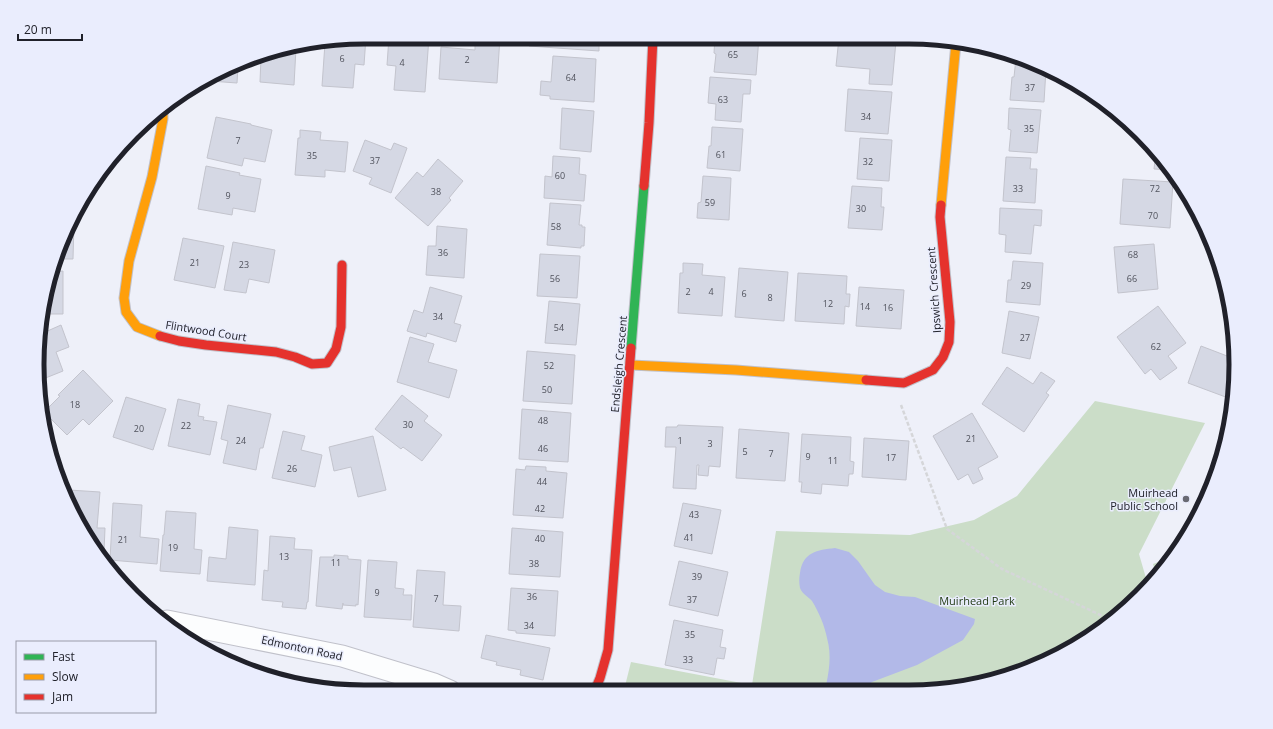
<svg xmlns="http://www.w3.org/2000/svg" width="1273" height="729" viewBox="0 0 1273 729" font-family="'Open Sans',sans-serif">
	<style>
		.green { fill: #cbddc8 }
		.water { fill: #b2b9e8 }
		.building { fill: #d5d8e4; stroke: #c3c4cd }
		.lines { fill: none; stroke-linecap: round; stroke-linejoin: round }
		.street-casing { stroke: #c0c1ca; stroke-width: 23 }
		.fast-casing { stroke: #c0c1ca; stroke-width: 11 }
		.slow-casing { stroke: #c0c1ca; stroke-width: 11 }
		.jam-casing { stroke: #c0c1ca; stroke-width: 11 }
		.path { stroke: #d5d6d9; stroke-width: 2.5; stroke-dasharray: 4 2; stroke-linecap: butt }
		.street { stroke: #fcfdfe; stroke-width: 21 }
		.fast { stroke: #30b455; stroke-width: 9 }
		.slow { stroke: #ff9f0a; stroke-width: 9 }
		.jam { stroke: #e5322d; stroke-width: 9 }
		.poi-dot { fill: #686972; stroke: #eaedfd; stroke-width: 1.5 }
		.labels { text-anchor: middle; stroke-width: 3; stroke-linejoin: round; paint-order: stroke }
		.number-label { font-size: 9px; fill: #50525c }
		.street-label { font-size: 11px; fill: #20212a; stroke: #eaedfd }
		.poi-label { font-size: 11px; fill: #20212a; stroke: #eaedfd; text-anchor: end }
		.park-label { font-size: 11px; fill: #1e3810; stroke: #eaedfd }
		.rim { fill: none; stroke: #20212a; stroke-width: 5 }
	</style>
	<rect width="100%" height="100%" fill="#eef0f9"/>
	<g class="green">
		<polygon points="1095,401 1205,423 1139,554 1148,585 1140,596 1090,637 1014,675 951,689 624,690 631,662 752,685 776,531 910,535 974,520 1017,496"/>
		<polygon points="1169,558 1156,575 1153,564"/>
	</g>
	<path class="water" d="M835,548L849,552L858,561L875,585L885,592L900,596L915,597L975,619L974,624L963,640L917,665L872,682L862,690H825C829,673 832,655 827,638C825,627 819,612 812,601C809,597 802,594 800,588C799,583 799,578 800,573C803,552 817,550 835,548Z"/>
	<g class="building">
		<polygon points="366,37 364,65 355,64 353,88 322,86 325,43"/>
		<polygon points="389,37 429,37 425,92 394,90 396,66 387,65"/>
		<polygon points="475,37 500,37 497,83 439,79 441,47 475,50"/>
		<polygon points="530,37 599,37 599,51 529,46"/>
		<polygon points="715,37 759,37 756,75 714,72 716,54 714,53"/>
		<polygon points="839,38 896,41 892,85 869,84 870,69 836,66"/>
		<polygon points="296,48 294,85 260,82 261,57 256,56 259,54"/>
		<polygon points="553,56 596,59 594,102 550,99 550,96 540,95 541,81 551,82"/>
		<polygon points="1016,58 1023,58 1046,69 1044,102 1010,100 1012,77 1014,77"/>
		<polygon points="238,66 237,83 210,81"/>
		<polygon points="710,77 751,80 750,94 743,94 741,122 715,120 716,104 708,103"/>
		<polygon points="848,89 892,92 888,134 845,131"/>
		<polygon points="562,108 594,111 591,152 560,149"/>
		<polygon points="1009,108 1041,110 1037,153 1009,151 1011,130 1008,129"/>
		<polygon points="216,117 251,124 251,125 272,130 265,162 244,158 242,166 207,158"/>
		<polygon points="712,127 743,129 740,171 707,168 709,146 711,146"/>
		<polygon points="300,130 321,132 320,140 348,142 345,172 325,170 325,177 295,175 298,138 300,138"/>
		<polygon points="860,138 892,140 889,181 857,179"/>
		<polygon points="365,140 391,150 394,143 407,148 391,193 369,184 372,178 353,171"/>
		<polygon points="1156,152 1168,165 1172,170 1154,169"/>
		<polygon points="553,156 580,158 579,174 586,175 584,201 544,198 545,176 552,177"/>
		<polygon points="1006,157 1031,158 1030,169 1037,169 1035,203 1003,201"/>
		<polygon points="438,159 463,181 449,198 451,200 428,226 395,198 417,172 423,177"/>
		<polygon points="206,166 240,173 239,175 261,179 255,212 233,208 232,215 198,209"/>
		<polygon points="703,176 731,178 729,220 697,218 698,203 701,202"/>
		<polygon points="1123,179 1173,182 1170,228 1120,224"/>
		<polygon points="852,186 882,188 881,207 884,207 882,230 848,228"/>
		<polygon points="550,203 581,205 579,225 582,225 582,227 585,227 584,246 581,246 581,248 547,245"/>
		<polygon points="1000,208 1042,210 1041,226 1034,225 1031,254 1005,252 1006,235 999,234"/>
		<polygon points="74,223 73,259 58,259"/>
		<polygon points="437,226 467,229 464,278 426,275 428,246 436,246"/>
		<polygon points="183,238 224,246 215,288 174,280"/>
		<polygon points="233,242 275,250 269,283 249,279 246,293 224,290"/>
		<polygon points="1154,244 1158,289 1118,293 1114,247"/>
		<polygon points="540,254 580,256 577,298 537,296"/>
		<polygon points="1013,261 1043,263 1040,305 1006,302 1008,280 1011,280"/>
		<polygon points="683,263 703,264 702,275 725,277 722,316 678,313 680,273 683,273"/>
		<polygon points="739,268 788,272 784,321 735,317"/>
		<polygon points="63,271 63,314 45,314 48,280 52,272"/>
		<polygon points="798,273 847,276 846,294 850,294 849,307 845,306 844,324 795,321"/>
		<polygon points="430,287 462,296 454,323 461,325 456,342 427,333 426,337 407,331 414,310 423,313"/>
		<polygon points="859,287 904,290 901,329 856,326"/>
		<polygon points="549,301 580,304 576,345 545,343"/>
		<polygon points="1158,306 1186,343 1168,356 1177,368 1160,380 1151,369 1145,374 1117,337"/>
		<polygon points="1009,311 1039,317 1030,359 1002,353"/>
		<polygon points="61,325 69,347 56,352 63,371 38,381 43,333"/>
		<polygon points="410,337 434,344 428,362 457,370 449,398 397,382"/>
		<polygon points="1201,346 1235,359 1234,391 1231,399 1188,383"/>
		<polygon points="527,351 575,355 572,404 523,401"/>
		<polygon points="1007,367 1033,384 1041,372 1055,381 1046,393 1049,395 1024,432 982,404"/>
		<polygon points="83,370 113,401 89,425 83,419 67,435 44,412 60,396 58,395"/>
		<polygon points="402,395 428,416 424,421 442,435 422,461 403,447 401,449 375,429"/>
		<polygon points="126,397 166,409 153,450 113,437"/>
		<polygon points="178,399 200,404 198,416 204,417 203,420 217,422 210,455 168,446"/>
		<polygon points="228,405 271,414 263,448 260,448 256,470 223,463 228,441 221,439"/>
		<polygon points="522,409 571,413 568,462 519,459"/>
		<polygon points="972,413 998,457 978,468 983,479 973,484 968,474 958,480 933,436"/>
		<polygon points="678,425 723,427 720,467 709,466 708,476 698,475 699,465 697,465 696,489 673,488 676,447 665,447 666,427 677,427"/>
		<polygon points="739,429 789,433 785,481 736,478"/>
		<polygon points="283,431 305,436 301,450 322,455 315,487 272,478"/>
		<polygon points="802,434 851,437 850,461 854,462 853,474 849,474 848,486 822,484 821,494 801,492 802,482 799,482"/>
		<polygon points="373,436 386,490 358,497 351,467 334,471 329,447"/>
		<polygon points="864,438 909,441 906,480 862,477"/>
		<polygon points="526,466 546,467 546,471 567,473 563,518 513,515 516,469 525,470"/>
		<polygon points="69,490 100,492 97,528 105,528 104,552 101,552 68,500"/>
		<polygon points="113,503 142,505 140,537 159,539 157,564 110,560"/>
		<polygon points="683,503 721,510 712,554 674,546"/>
		<polygon points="166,511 196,513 194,549 202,550 200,574 160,571 163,535 164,535"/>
		<polygon points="229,527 258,530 255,585 207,581 209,557 226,559"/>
		<polygon points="512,528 563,532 560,577 509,574"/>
		<polygon points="270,536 295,538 294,549 312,550 308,602 307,602 306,609 282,607 283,602 262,600 264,570 268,571"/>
		<polygon points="334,555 348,556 348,559 361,560 358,605 356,604 356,606 343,605 343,603 342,609 316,606 320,557 334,557"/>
		<polygon points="368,560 397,562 395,588 404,589 403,595 412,595 411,620 364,617"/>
		<polygon points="679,561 728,572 718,616 669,605"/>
		<polygon points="417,570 445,572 443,605 461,606 459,631 413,627"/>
		<polygon points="511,588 558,591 555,636 516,633 516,631 508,630"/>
		<polygon points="674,620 723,630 720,647 726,648 724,659 717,658 714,675 665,665"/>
		<polygon points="486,635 550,648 543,680 520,675 521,670 496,665 497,662 481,658"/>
	</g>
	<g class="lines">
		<defs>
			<polyline id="street" points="167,621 342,656 434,684 450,691"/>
			<polyline id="fast" points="631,348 644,186"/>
			<g id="slow">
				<polyline points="941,205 956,43"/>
				<polyline points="160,336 137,327 126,312 124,298 129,261 152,177 163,119 163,107"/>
				<polyline points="631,365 736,370 866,380"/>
			</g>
			<g id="jam">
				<polyline points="644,186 649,123 653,37"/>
				<polyline points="160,336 179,341 206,345 276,352 295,357 312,364 327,363 336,349 341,327 342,265"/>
				<polyline points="866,380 904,383 933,370 943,357 949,342 950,322 940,217 941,205"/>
				<polyline points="595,690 600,678 608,650 631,348"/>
			</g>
		</defs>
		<use href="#street" class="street-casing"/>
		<use href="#fast" class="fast-casing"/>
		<use href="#slow" class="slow-casing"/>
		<use href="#jam" class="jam-casing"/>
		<polyline class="path" points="901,405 947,529 1002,569 1111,620"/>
		<use href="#street" class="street"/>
		<use href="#fast" class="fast"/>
		<use href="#slow" class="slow"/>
		<use href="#jam" class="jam"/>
	</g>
	<circle class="poi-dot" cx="1186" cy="499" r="4"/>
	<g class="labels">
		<g class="number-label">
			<text x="733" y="58">65</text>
			<text x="342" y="62">6</text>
			<text x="467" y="63">2</text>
			<text x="402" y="66">4</text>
			<text x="571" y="81">64</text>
			<text x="1030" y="91">37</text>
			<text x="723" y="103">63</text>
			<text x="866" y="120">34</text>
			<text x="1029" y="132">35</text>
			<text x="238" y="144">7</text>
			<text x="721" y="158">61</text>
			<text x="312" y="159">35</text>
			<text x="375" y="164">37</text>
			<text x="868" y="165">32</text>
			<text x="560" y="179">60</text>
			<text x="1018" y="192">33</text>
			<text x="1155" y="192">72</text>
			<text x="436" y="195">38</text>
			<text x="228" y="199">9</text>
			<text x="710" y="206">59</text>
			<text x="861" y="212">30</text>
			<text x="1153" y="219">70</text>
			<text x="556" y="230">58</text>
			<text x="443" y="256">36</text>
			<text x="1133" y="258">68</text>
			<text x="195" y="266">21</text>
			<text x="244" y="268">23</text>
			<text x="555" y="282">56</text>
			<text x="1132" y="282">66</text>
			<text x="1026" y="289">29</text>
			<text x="688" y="295">2</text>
			<text x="711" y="295">4</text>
			<text x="744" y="297">6</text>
			<text x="770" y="301">8</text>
			<text x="828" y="307">12</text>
			<text x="865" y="310">14</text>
			<text x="888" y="311">16</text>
			<text x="438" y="320">34</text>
			<text x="559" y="331">54</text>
			<text x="1025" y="341">27</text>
			<text x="1156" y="350">62</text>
			<text x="549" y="369">52</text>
			<text x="547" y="393">50</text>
			<text x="75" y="408">18</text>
			<text x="543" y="424">48</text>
			<text x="408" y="428">30</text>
			<text x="186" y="429">22</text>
			<text x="139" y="432">20</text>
			<text x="971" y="442">21</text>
			<text x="241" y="444">24</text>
			<text x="680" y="444">1</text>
			<text x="710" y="447">3</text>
			<text x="543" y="452">46</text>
			<text x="745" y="455">5</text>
			<text x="771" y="457">7</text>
			<text x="808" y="460">9</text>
			<text x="891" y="461">17</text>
			<text x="833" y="464">11</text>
			<text x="292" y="472">26</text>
			<text x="542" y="485">44</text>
			<text x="540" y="512">42</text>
			<text x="694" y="518">43</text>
			<text x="689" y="541">41</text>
			<text x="540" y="542">40</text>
			<text x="123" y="543">21</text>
			<text x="173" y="551">19</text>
			<text x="284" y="560">13</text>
			<text x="336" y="566">11</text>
			<text x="534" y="567">38</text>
			<text x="697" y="580">39</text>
			<text x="377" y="596">9</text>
			<text x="532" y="600">36</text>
			<text x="436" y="602">7</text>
			<text x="692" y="603">37</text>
			<text x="529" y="629">34</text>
			<text x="690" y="638">35</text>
			<text x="688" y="663">33</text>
		</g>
		<g class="street-label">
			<text transform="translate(934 290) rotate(-94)" y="4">Ipswich Crescent</text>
			<text transform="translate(206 331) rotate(9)" y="4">Flintwood Court</text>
			<text transform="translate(619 364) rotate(-85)" y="4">Endsleigh Crescent</text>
			<text transform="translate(302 648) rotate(12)" y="4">Edmonton Road</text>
		</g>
		<g class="poi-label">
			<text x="1178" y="497">Muirhead<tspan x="1178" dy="13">Public School</tspan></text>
		</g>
		<g class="park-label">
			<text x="977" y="605">Muirhead Park</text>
		</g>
	</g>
	<path d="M0 0H1273V729H0ZM364 44H909A320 320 0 0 1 1229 364V365A320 320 0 0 1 909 685H364A320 320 0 0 1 44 365V364A320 320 0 0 1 364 44Z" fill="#eaedfd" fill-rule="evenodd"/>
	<path class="rim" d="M364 44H909A320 320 0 0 1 1229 364V365A320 320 0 0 1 909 685H364A320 320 0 0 1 44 365V364A320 320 0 0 1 364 44Z"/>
	<rect x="16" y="641" width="140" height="72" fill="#eaedfd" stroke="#999ba9"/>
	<rect x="24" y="654" width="20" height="6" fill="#30b455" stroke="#999ba9"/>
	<text x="52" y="661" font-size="12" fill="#20212a">Fast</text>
	<rect x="24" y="674" width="20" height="6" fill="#ff9f0a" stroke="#999ba9"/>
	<text x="52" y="681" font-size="12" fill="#20212a">Slow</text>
	<rect x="24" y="694" width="20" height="6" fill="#e5322d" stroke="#999ba9"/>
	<text x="52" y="701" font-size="12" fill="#20212a">Jam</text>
	<path d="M18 34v6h64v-6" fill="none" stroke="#20212a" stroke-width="2"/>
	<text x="24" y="34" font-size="12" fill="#20212a" stroke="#eaedfd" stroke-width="3" paint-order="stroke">20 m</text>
</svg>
